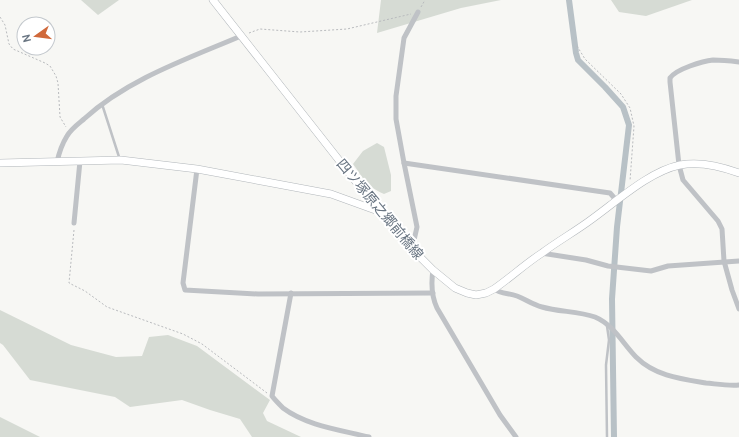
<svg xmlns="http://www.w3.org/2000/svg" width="739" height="437" viewBox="0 0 739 437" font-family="Overpass,'Noto Sans JP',sans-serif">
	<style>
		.green { fill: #d6dbd4 }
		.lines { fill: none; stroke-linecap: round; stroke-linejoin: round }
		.canal { stroke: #b8c1c6; stroke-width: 6 }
		.secondary-casing { stroke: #b1b6ba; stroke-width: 8 }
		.path { stroke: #b9bbbe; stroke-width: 1; stroke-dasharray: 2 2; stroke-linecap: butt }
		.lane { stroke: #bfc2c6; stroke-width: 2.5 }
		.street { stroke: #bfc2c6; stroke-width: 5 }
		.secondary { stroke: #fff; stroke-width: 7 }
		.labels { text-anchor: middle; stroke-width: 4; stroke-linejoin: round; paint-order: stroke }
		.street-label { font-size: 14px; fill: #697582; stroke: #fff }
	</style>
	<rect width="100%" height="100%" fill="#f7f7f4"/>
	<g class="green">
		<polygon points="81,0 119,0 98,15"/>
		<polygon points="381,0 501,0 461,8 377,33"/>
		<polygon points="611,0 692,0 646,16 619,12"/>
		<path d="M377,143L384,147L391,175V191L384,194C366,186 364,179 353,164L363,151Z"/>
		<polygon points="0,310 71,345 116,357 142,356 149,337 168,335 197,346 270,400 263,413 267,421 301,437 252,437 240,419 210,410 182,400 130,407 115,397 30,380 3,345 0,343"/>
		<polygon points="0,417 40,437 0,437"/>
	</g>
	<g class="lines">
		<polyline class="canal" points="569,0 576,53 578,60 605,87 623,107 629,125 617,227 612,299 614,437"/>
		<defs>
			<g id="secondary">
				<path d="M213,0L379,211L412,249L433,270L455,288L467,293L476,295L486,293L494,289C510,278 525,264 542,253C558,241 576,231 592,219C617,201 650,171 680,165C700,161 720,166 739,173"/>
				<polyline points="0,163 121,160 197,169 331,194 378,211"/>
			</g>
		</defs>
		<use href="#secondary" class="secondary-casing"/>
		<g class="path">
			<polyline points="421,7 425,0"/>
			<polyline points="0,17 5,25 9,44 13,49 45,63 50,66 56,76 58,83 60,117 66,127"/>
			<polyline points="249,33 260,29 300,32 347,29 411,14"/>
			<polyline points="577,46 585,59 621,94 630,108 634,126 630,181"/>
			<polyline points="74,230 69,283 85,291 107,307 183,334 202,344 267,393"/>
		</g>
		<g class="lane">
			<polyline points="102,104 120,160"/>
			<polyline points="607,437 606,365 609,340 607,326"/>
		</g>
		<g class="street">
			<path d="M739,62C731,61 722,60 713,60C703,61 676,69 670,78V82L679,165L683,180L718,221L722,229L724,261L732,290L739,309"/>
			<path d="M57,162C59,153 62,144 67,136C71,129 78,124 84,119C128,79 187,59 241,36"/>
			<polyline points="404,163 610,193 617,201"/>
			<polyline points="197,169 183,283 185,290 258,294 433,293"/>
			<polyline points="74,223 80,161"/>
			<polyline points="412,249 417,227 404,163 396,119 396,96 404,38 418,12"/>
			<polyline points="541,253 586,260 608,266 651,271 668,266 739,261"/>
			<path d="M433,270C431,283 431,295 437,308L500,415L516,437"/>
			<path d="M494,289C501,294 509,293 517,296C525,299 533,305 542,307C559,312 578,311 595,317C614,325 623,344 636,357C655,376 681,379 706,383C717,384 728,386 739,385"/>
			<path d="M291,293L272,396C275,400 279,404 283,408C307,426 341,430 369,437"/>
		</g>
		<use href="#secondary" class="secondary"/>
	</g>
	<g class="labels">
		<g class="street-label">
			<text transform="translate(380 209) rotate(50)" y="5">四ツ塚原之郷前橋線</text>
		</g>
	</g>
	<g transform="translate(36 36) rotate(256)"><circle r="19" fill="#ffffff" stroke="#c3c8cd"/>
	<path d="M0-3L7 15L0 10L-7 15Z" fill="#d0693b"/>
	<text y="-6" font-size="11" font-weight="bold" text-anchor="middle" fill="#697582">N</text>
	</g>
</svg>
